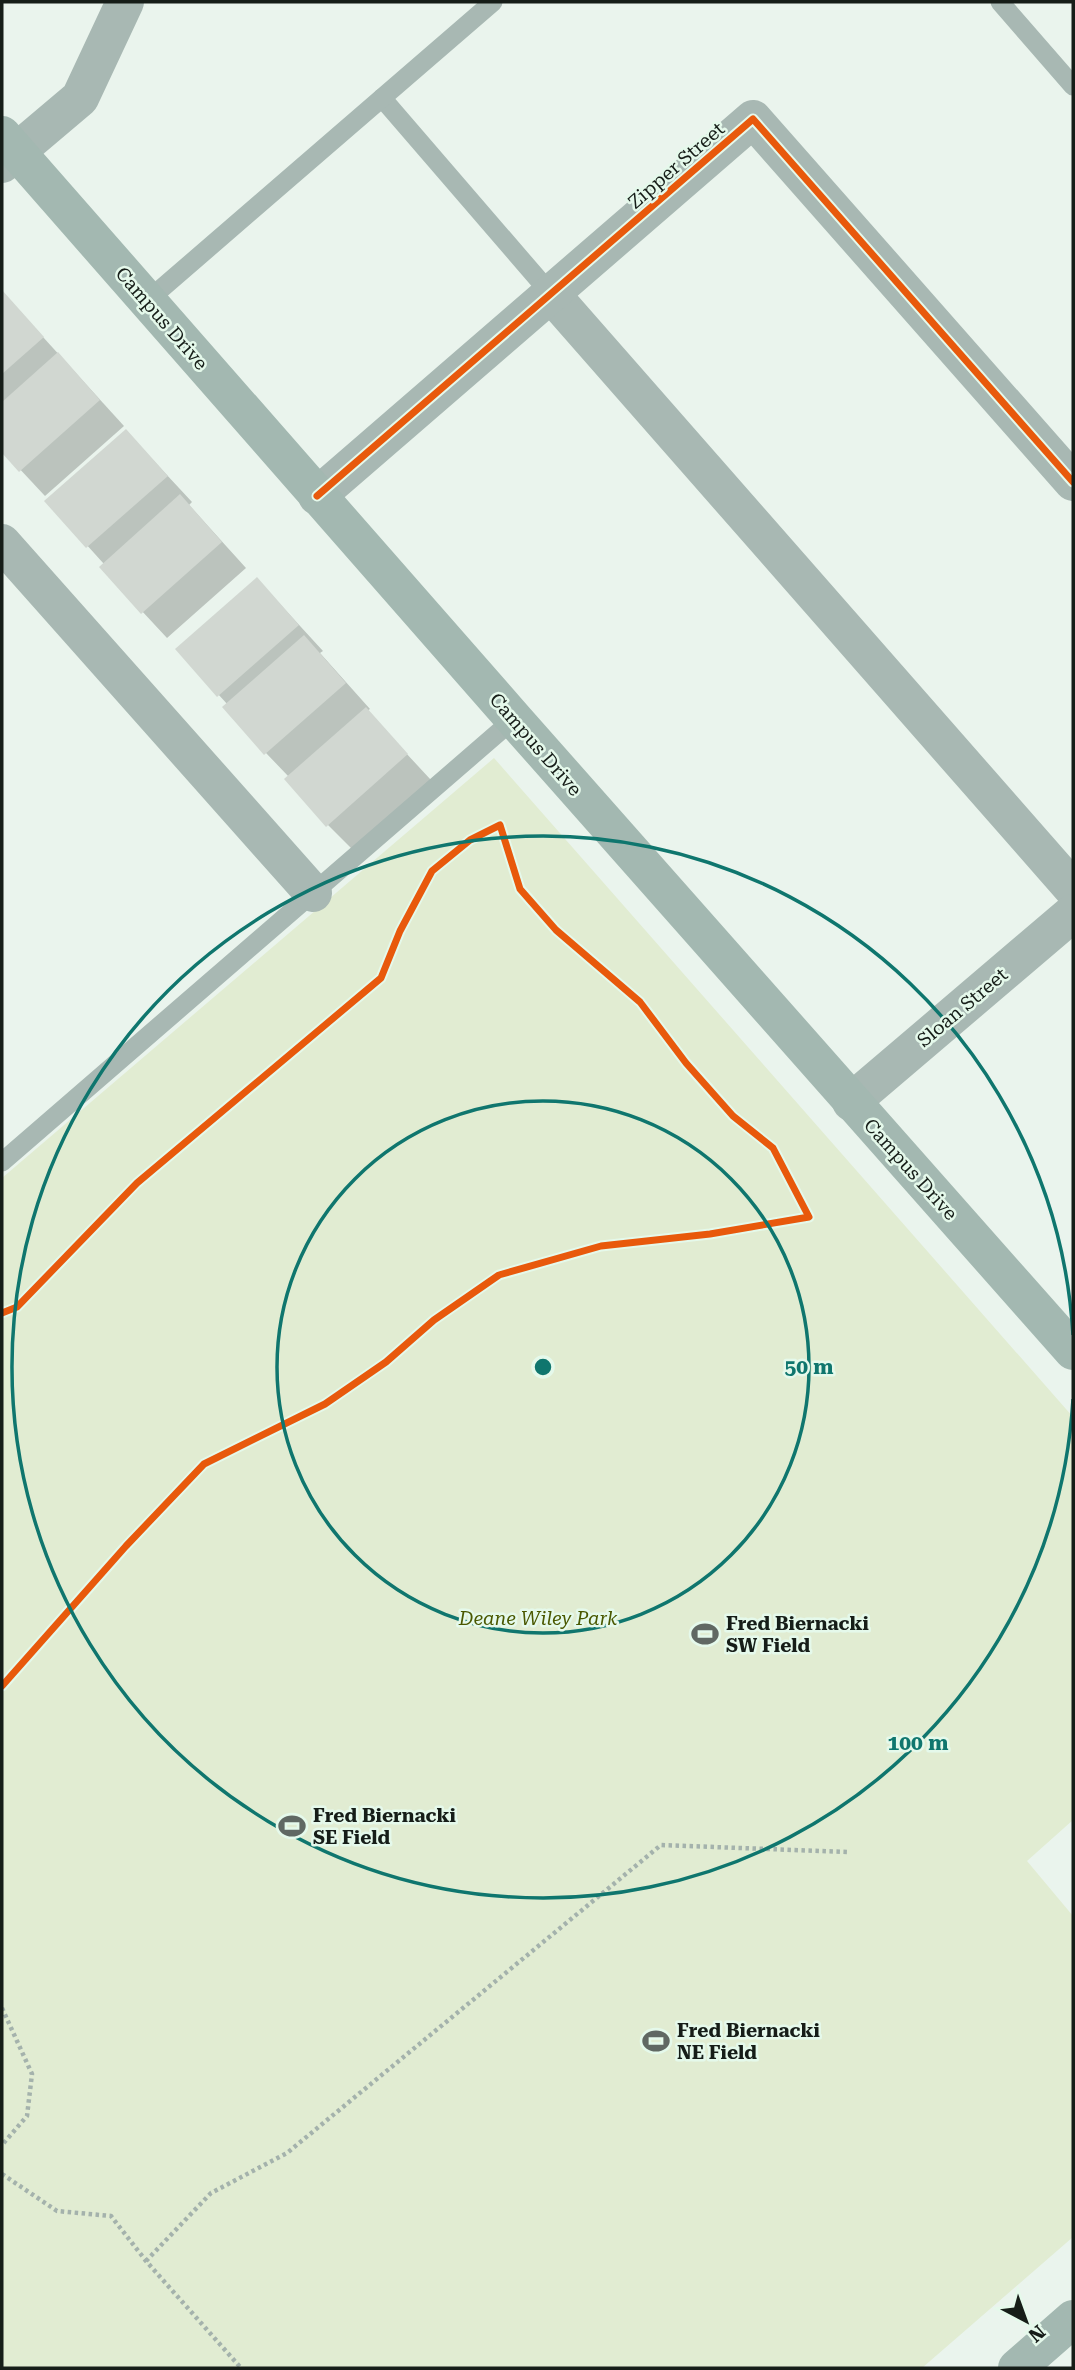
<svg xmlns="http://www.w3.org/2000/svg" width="1075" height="2370" viewBox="0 0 1075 2370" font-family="'Roboto Serif',serif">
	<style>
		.green { fill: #e1ecd2 }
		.shadow { fill: #0003 }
		.building { fill: #d1d7d1 }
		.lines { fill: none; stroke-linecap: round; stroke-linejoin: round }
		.path { stroke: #a4b2ac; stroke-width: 4.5; stroke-dasharray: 3.5 3.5; stroke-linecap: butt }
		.service { stroke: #a8b8b3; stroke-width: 19 }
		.minor { stroke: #a8b8b3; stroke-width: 38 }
		.secondary { stroke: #a3b8b1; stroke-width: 38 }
		.cycleway-casing { stroke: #e5f9eb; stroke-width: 11 }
		.cycleway { stroke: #e8590c; stroke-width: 7 }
		.ring { fill: none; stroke: #0f766e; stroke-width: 3.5 }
		.labels { text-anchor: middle; stroke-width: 5; stroke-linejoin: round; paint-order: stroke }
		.street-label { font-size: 19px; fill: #161d18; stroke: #e5f9eb }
		.park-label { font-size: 19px; font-style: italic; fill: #4a5800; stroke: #e5f9eb }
		.poi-label { font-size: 19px; font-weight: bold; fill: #161d18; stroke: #e5f9eb; text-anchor: start }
		.centre { fill: #0f766e; stroke: #e5f9eb; stroke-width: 3.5 }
		.ring-label { font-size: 21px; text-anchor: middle; font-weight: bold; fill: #0f766e; stroke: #e5f9eb; stroke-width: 5; stroke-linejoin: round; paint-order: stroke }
	</style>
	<rect width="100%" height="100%" fill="#eaf4ed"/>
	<polygon class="green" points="494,758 1073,1417 1073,1820 1027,1861 1073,1916 1073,2237 922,2368 2,2368 2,1178"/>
	<g class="shadow">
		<polygon points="2,292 124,426 45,496 2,450"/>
		<polygon points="126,431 192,502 189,505 246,568 167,638 101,567 104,564 47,501"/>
		<polygon points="257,579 323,651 320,653 370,709 367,711 431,780 353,850 328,825 289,777 266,753 228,705 177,649"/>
	</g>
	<g class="building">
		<polygon points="2,290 44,337 2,374"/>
		<polygon points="58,352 100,400 19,472 2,453 2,402"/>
		<polygon points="126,429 168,476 86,548 44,501"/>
		<polygon points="180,494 222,542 141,614 99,567"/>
		<polygon points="257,577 299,625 217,697 175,649"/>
		<polygon points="304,635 346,683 264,755 222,707"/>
		<polygon points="366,707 408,754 326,827 284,779"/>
	</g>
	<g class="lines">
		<g class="path">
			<polyline points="2,2008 32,2074 27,2116 2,2145"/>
			<polyline points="2,2174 57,2211 111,2216 146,2261 241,2368"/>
			<polyline points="146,2261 211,2193 287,2153 661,1845 847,1852"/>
		</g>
		<g class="service">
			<polyline points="1000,2 1073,86"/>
			<polyline points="382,98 551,294"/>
			<polyline points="147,301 493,2"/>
			<polyline points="2,1162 514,719"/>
		</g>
		<g class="minor">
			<polyline points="2,164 80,98 125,2"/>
			<polyline points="551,294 1073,889"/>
			<polyline points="317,496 753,119 1073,482"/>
			<polyline points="2,543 313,893"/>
			<polyline points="851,1102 1073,913"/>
		</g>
		<g class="secondary">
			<polyline points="2,135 514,719 1073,1351"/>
			<polyline points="1017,2368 1073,2319"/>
		</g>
		<defs>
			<g id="cycleway">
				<polyline points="317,496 753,119 1073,482"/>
				<polyline points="2,1313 17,1307 137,1183 381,978 400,931 432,871 470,840 500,825 520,889 556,930 640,1002 686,1063 733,1116 773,1148 809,1217 710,1234 601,1246 499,1275 434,1320 386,1362 325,1404 204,1464 126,1546 2,1686"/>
			</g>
		</defs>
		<use href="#cycleway" class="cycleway-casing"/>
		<use href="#cycleway" class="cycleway"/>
	</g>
	<g class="ring">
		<circle cx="543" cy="1367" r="266"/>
		<path d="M1073 1399A531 531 0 1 1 1073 1335"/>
	</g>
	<defs>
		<symbol id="stadium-bare" viewBox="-9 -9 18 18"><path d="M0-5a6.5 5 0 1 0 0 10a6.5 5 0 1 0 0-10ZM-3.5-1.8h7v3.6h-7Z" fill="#606863" stroke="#e5f9eb" stroke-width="2.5" paint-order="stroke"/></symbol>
	</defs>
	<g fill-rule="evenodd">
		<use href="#stadium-bare" x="686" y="1615" width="38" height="38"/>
		<use href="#stadium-bare" x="273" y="1807" width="38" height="38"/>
		<use href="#stadium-bare" x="637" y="2022" width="38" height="38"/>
	</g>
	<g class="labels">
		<g class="street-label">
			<text transform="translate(676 165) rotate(-41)" y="7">Zipper Street</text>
			<text transform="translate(162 318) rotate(49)" y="7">Campus Drive</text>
			<text transform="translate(536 744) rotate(49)" y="7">Campus Drive</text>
			<text transform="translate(962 1007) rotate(-40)" y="7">Sloan Street</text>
			<text transform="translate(911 1169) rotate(48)" y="7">Campus Drive</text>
		</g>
		<g class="park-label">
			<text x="538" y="1625">Deane Wiley Park</text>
		</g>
		<g class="poi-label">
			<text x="726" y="1630">Fred Biernacki<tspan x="726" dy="22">SW Field</tspan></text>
			<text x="313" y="1822">Fred Biernacki<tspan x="313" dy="22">SE Field</tspan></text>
			<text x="677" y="2037">Fred Biernacki<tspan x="677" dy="22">NE Field</tspan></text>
		</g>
	</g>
	<circle cx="543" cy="1367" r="10" class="centre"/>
	<g class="ring-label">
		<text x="809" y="1374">50 m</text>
		<text x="918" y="1750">100 m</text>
	</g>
	<rect width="1075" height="2370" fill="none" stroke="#161d18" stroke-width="7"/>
	<g transform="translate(1026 2321) rotate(139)" stroke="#e5f9eb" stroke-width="5" paint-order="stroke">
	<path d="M0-5L12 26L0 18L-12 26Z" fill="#161d18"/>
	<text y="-10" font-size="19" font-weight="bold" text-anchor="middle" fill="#161d18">N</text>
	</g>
</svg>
